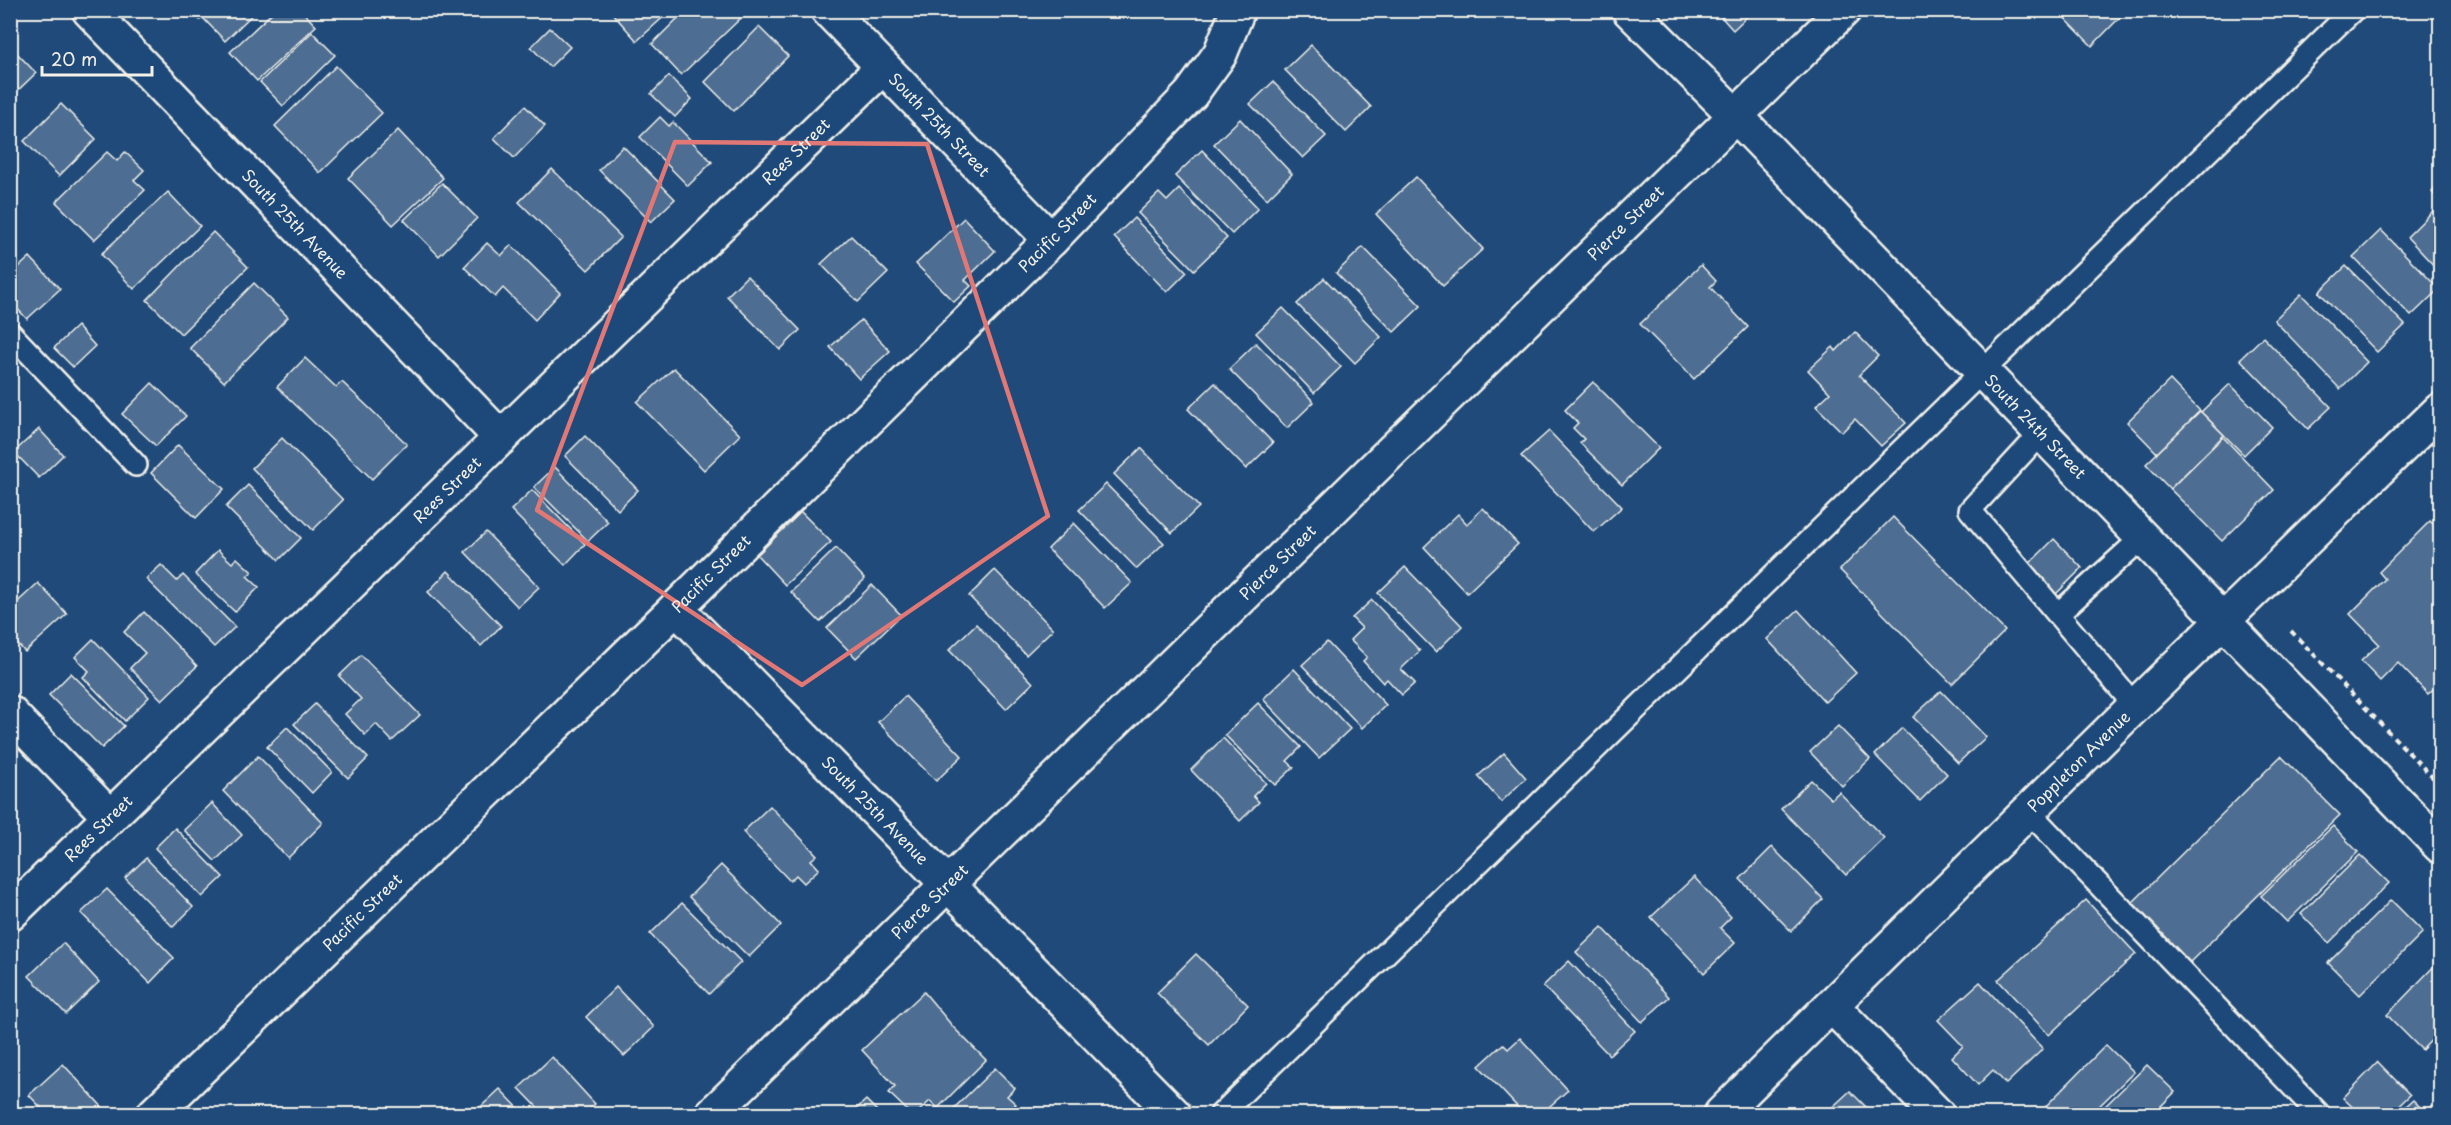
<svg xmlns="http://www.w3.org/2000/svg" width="2451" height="1125" viewBox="0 0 2451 1125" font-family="'Playpen Sans',sans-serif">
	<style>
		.building { fill: #4d6e92; stroke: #f4f1e8; stroke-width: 1.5 }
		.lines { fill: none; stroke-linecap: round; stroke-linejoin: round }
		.lane-casing { stroke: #f4f1e8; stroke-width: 26 }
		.street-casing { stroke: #f4f1e8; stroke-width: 38 }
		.secondary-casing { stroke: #f4f1e8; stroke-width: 38 }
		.path { stroke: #f4f1e8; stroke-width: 4; stroke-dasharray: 6 4.5; stroke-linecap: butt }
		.lane { stroke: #1f4a7a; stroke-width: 21 }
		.street { stroke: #1f4a7a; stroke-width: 33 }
		.secondary { stroke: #1f4a7a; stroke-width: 33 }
		.marked { fill: none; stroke: #e27875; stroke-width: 4.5; stroke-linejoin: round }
		.labels { text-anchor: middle; stroke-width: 5; stroke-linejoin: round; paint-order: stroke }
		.street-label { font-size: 16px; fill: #f4f1e8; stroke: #1f4a7a }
	</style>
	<rect width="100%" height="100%" fill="#1f4a7a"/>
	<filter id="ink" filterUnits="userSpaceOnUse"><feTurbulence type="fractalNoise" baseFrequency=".0167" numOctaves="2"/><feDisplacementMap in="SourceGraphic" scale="12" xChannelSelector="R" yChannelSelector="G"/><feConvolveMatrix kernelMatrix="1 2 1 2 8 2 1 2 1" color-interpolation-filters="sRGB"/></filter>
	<g filter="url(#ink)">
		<g class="building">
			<polygon points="191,10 257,10 225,41 202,17 200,20"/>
			<polygon points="275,10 301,10 316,26 257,81 230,52"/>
			<polygon points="618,10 669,10 670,11 637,41 613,14"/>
			<polygon points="686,10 734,10 741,18 681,75 652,44"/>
			<polygon points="1715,10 1754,10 1733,30"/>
			<polygon points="2057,10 2127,10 2092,46"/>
			<polygon points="759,27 788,56 734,111 705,82"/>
			<polygon points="550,28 570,47 550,67 531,47"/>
			<polygon points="312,32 335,55 283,106 260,82"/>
			<polygon points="1311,45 1371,107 1346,132 1285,70"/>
			<polygon points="10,46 36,73 12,96 10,95"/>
			<polygon points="336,66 382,113 320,173 275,126"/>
			<polygon points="669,76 692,99 675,117 651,94"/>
			<polygon points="1273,82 1326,136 1303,158 1250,104"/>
			<polygon points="61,104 96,139 59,176 24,141"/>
			<polygon points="525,106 545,126 514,158 494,138"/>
			<polygon points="660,117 669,126 673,122 712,162 688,186 640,137"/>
			<polygon points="1240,119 1292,174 1267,199 1214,144"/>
			<polygon points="398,130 443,178 393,225 348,178"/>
			<polygon points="623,146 675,199 651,222 599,170"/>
			<polygon points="1202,150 1258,208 1232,234 1175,176"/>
			<polygon points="107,152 117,161 125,152 144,170 134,180 145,190 94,240 56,202"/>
			<polygon points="552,169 621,237 588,270 519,202"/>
			<polygon points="1416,177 1483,249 1443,286 1376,214"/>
			<polygon points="442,183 477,218 439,256 404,220"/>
			<polygon points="2440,184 2440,201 2432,192"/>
			<polygon points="1179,189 1227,238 1194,270 1138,213 1159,193 1167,201"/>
			<polygon points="168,192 200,226 134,289 101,254"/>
			<polygon points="2434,210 2440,217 2440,272 2407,237"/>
			<polygon points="964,218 995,251 965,280 971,286 954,302 916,264"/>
			<polygon points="1134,218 1187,272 1167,292 1114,237"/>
			<polygon points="2381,230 2439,289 2411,316 2353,257"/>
			<polygon points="213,232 248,267 181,334 147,300"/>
			<polygon points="851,236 888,273 858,302 821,264"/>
			<polygon points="487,243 501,256 511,245 560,293 535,320 503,288 495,297 464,267"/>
			<polygon points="1363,247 1421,306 1394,332 1336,273"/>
			<polygon points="30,257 60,289 27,319 10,301 10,275"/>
			<polygon points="1701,265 1716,281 1710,287 1748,327 1694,379 1640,324"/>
			<polygon points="2346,266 2405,325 2377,352 2319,292"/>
			<polygon points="747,276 800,330 780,350 727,296"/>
			<polygon points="1324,278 1381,337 1355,363 1297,304"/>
			<polygon points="254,283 288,317 224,382 190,348"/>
			<polygon points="2301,294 2367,362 2340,389 2274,320"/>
			<polygon points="1283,308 1341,367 1314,393 1256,333"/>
			<polygon points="861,320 890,351 859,379 830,347"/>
			<polygon points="77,326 95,346 73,367 54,348"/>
			<polygon points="1855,332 1878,356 1859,375 1906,423 1881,446 1855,419 1842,432 1816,406 1830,393 1808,370 1833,347 1836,351"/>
			<polygon points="2263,337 2331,407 2308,429 2240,359"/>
			<polygon points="1256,343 1314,402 1287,428 1229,369"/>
			<polygon points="305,358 336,387 342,382 407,444 372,479 277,387"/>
			<polygon points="674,368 740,435 704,470 637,402"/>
			<polygon points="2170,380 2200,411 2157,453 2127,422"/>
			<polygon points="1593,382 1659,448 1622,485 1580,443 1584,439 1573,428 1578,423 1565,410"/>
			<polygon points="152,383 186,416 156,446 122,414"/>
			<polygon points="1215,383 1273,443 1246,469 1188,409"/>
			<polygon points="2230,384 2272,427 2244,455 2201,412"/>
			<polygon points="2200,411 2224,435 2170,489 2146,464"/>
			<polygon points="39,429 63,455 39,478 14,452"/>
			<polygon points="1549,431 1622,507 1594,532 1521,456"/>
			<polygon points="585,436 638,490 618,510 565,456"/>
			<polygon points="2223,437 2274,490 2222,541 2170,489"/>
			<polygon points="282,438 343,500 313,530 252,468"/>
			<polygon points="178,445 224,489 196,518 151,473"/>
			<polygon points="1141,448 1199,507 1172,533 1114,474"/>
			<polygon points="555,467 608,522 588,541 534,487"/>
			<polygon points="1106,484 1164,543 1137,569 1079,510"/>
			<polygon points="248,485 301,538 279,560 226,507"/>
			<polygon points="532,490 585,544 565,565 511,510"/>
			<polygon points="1483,508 1518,544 1467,593 1424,547 1458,514 1467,524"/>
			<polygon points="801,512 831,542 785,585 757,555"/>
			<polygon points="1893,517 2005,631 1952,684 1840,570"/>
			<polygon points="2430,521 2437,528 2440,525 2440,683 2428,694 2398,663 2380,681 2361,661 2379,644 2350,614 2385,579 2379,572"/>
			<polygon points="1074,523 1132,583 1105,608 1048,549"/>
			<polygon points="486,532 539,587 518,607 465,552"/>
			<polygon points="2054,539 2082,568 2054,596 2026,567"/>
			<polygon points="836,548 865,579 820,622 791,592"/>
			<polygon points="218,550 232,563 237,558 252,572 247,576 259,587 235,612 195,574"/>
			<polygon points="161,565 177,581 183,575 235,627 214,647 146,579"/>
			<polygon points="1405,567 1462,626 1436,652 1378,593"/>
			<polygon points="995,570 1053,629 1026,655 969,596"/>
			<polygon points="448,571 501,626 481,646 428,592"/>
			<polygon points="38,583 67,614 25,652 10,636 10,609"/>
			<polygon points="872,585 901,615 856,658 827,628"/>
			<polygon points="1372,600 1420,651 1401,669 1415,683 1402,695 1387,679 1383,683 1363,661 1367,657 1350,640 1362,628 1352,618"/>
			<polygon points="1798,610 1856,673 1825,702 1767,639"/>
			<polygon points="144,612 197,666 162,700 130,668 145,653 124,632"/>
			<polygon points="976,624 1033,683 1006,709 949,650"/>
			<polygon points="93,639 149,697 125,721 83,677 89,671 75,657"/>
			<polygon points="1327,642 1386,705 1362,728 1302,665"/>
			<polygon points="361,655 420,715 392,741 376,724 365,735 345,714 361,699 339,676"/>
			<polygon points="1294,669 1350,729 1319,758 1263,699"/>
			<polygon points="71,673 124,726 102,748 49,695"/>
			<polygon points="1941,691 1986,737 1958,763 1913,717"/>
			<polygon points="905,696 962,756 936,781 878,722"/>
			<polygon points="1258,703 1301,747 1287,761 1294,767 1275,785 1225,735"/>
			<polygon points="315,704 368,758 348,778 294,724"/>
			<polygon points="1838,726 1870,759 1842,786 1810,752"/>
			<polygon points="287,727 332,772 312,793 267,747"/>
			<polygon points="1902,728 1947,774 1920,801 1875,755"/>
			<polygon points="1223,738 1266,783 1253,796 1259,802 1240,821 1191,770"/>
			<polygon points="1504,753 1526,778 1501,802 1478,776"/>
			<polygon points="258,756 323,823 288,858 223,791"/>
			<polygon points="2281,756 2340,815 2188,964 2130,905"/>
			<polygon points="1811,780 1831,799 1839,792 1884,838 1846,875 1781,809"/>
			<polygon points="212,803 242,835 215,861 184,830"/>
			<polygon points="770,806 817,855 811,860 819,869 804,883 796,875 790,881 743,832"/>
			<polygon points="2333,826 2358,852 2287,922 2261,896"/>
			<polygon points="175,828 223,877 202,897 155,848"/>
			<polygon points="1772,847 1823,899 1791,931 1740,879"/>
			<polygon points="2360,855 2389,883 2329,943 2301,914"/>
			<polygon points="146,858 193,907 173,927 125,878"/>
			<polygon points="721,865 781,925 749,957 689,897"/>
			<polygon points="1694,877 1731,917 1720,928 1735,943 1704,973 1651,917"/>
			<polygon points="107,889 174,958 150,983 81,913"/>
			<polygon points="2086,900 2136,954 2049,1035 1998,980"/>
			<polygon points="2391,900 2423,932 2360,995 2328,963"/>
			<polygon points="682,903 741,962 709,994 650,934"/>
			<polygon points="1602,927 1669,997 1642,1022 1576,952"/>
			<polygon points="63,943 99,982 66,1014 29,976"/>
			<polygon points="1196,954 1248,1005 1209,1045 1157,993"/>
			<polygon points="2440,960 2440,1031 2422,1050 2387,1015"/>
			<polygon points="1569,961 1635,1031 1609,1055 1543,986"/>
			<polygon points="1980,982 2043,1049 2006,1084 1993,1070 1978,1085 1952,1057 1963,1046 1938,1020"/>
			<polygon points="616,987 654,1027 624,1056 586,1017"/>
			<polygon points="924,992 954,1028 986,1060 938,1108 930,1101 916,1114 911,1114 889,1093 895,1086 862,1050"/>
			<polygon points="1520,1038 1568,1090 1541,1114 1524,1114 1479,1066 1503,1044 1508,1049"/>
			<polygon points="2106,1045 2134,1072 2091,1114 2055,1114 2046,1106"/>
			<polygon points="552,1057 595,1104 584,1114 544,1114 519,1088"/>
			<polygon points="2378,1062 2410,1095 2390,1114 2360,1114 2343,1098"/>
			<polygon points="63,1064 105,1110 100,1114 47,1114 29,1095"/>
			<polygon points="2147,1065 2175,1092 2153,1114 2097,1114"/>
			<polygon points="995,1068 1015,1088 1007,1096 1016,1104 1006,1114 948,1114"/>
			<polygon points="500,1089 524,1114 473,1114"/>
			<polygon points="1850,1091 1873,1114 1825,1114"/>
			<polygon points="866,1100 880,1114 851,1114"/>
			<polygon points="2413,1100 2427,1114 2397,1114"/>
			<polygon points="1036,1108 1042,1114 1029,1114"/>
		</g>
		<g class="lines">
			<defs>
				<g id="lane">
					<polyline points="10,333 136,465"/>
					<polyline points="2041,433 1970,510 2135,706"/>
					<polyline points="2058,614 2142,538"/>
					<polyline points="2029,812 2319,1114"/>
					<polyline points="1221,1114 2353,10"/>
				</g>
				<g id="street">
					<path id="s1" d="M89,10L501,438"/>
					<path id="s2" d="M828,10L1051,240"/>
					<path id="s3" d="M676,608L1174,1114"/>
					<polyline points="10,713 110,817"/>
					<path id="s4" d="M10,914L883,67"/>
					<polyline points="1832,1006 1937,1114"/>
					<path id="s5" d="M154,1114L676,608L1051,240L1191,94L1220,54L1238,10"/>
					<path id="s6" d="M712,1114L1844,10"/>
					<path id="s7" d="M1721,1114L2135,706L2440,410"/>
				</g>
				<g id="secondary">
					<path id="s8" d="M1629,10L1736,116L2440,846"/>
				</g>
			</defs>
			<use href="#lane" class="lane-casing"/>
			<use href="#street" class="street-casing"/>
			<use href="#secondary" class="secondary-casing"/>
			<polyline class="path" points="2291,631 2440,785"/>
			<use href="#lane" class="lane"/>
			<use href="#street" class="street"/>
			<use href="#secondary" class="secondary"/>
		</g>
	</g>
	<path class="marked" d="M675,142L927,144L1048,516L802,685L537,510Z"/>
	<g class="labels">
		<g class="street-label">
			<text dy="6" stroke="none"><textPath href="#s2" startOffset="160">South 25th Street</textPath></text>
			<text dy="6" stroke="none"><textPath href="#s4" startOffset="1095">Rees Street</textPath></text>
			<text dy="6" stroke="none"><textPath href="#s6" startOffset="1276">Pierce Street</textPath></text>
			<text dy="6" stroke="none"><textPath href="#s1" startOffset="297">South 25th Avenue</textPath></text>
			<text dy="6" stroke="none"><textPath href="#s5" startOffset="1262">Pacific Street</textPath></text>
			<text dy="6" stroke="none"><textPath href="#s8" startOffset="582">South 24th Street</textPath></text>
			<text dy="6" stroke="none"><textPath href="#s4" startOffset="609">Rees Street</textPath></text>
			<text dy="6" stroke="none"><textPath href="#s6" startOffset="790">Pierce Street</textPath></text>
			<text dy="6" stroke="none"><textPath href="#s5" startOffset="776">Pacific Street</textPath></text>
			<text dy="6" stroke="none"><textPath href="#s7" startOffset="502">Poppleton Avenue</textPath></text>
			<text dy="6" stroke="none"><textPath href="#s3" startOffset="284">South 25th Avenue</textPath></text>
			<text dy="6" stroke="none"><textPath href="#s4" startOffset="123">Rees Street</textPath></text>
			<text dy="6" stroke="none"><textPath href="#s6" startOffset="304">Pierce Street</textPath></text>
			<text dy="6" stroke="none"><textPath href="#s5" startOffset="290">Pacific Street</textPath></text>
		</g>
	</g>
	<rect width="2451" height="1125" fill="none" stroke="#1f4a7a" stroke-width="36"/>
	<rect x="18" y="18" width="2415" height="1089" fill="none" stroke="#f4f1e8" stroke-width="2" filter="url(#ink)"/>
	<path d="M42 66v9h110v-9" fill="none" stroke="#f4f1e8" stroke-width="3"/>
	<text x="51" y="66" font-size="18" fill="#f4f1e8" stroke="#1f4a7a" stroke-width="4.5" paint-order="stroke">20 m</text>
</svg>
